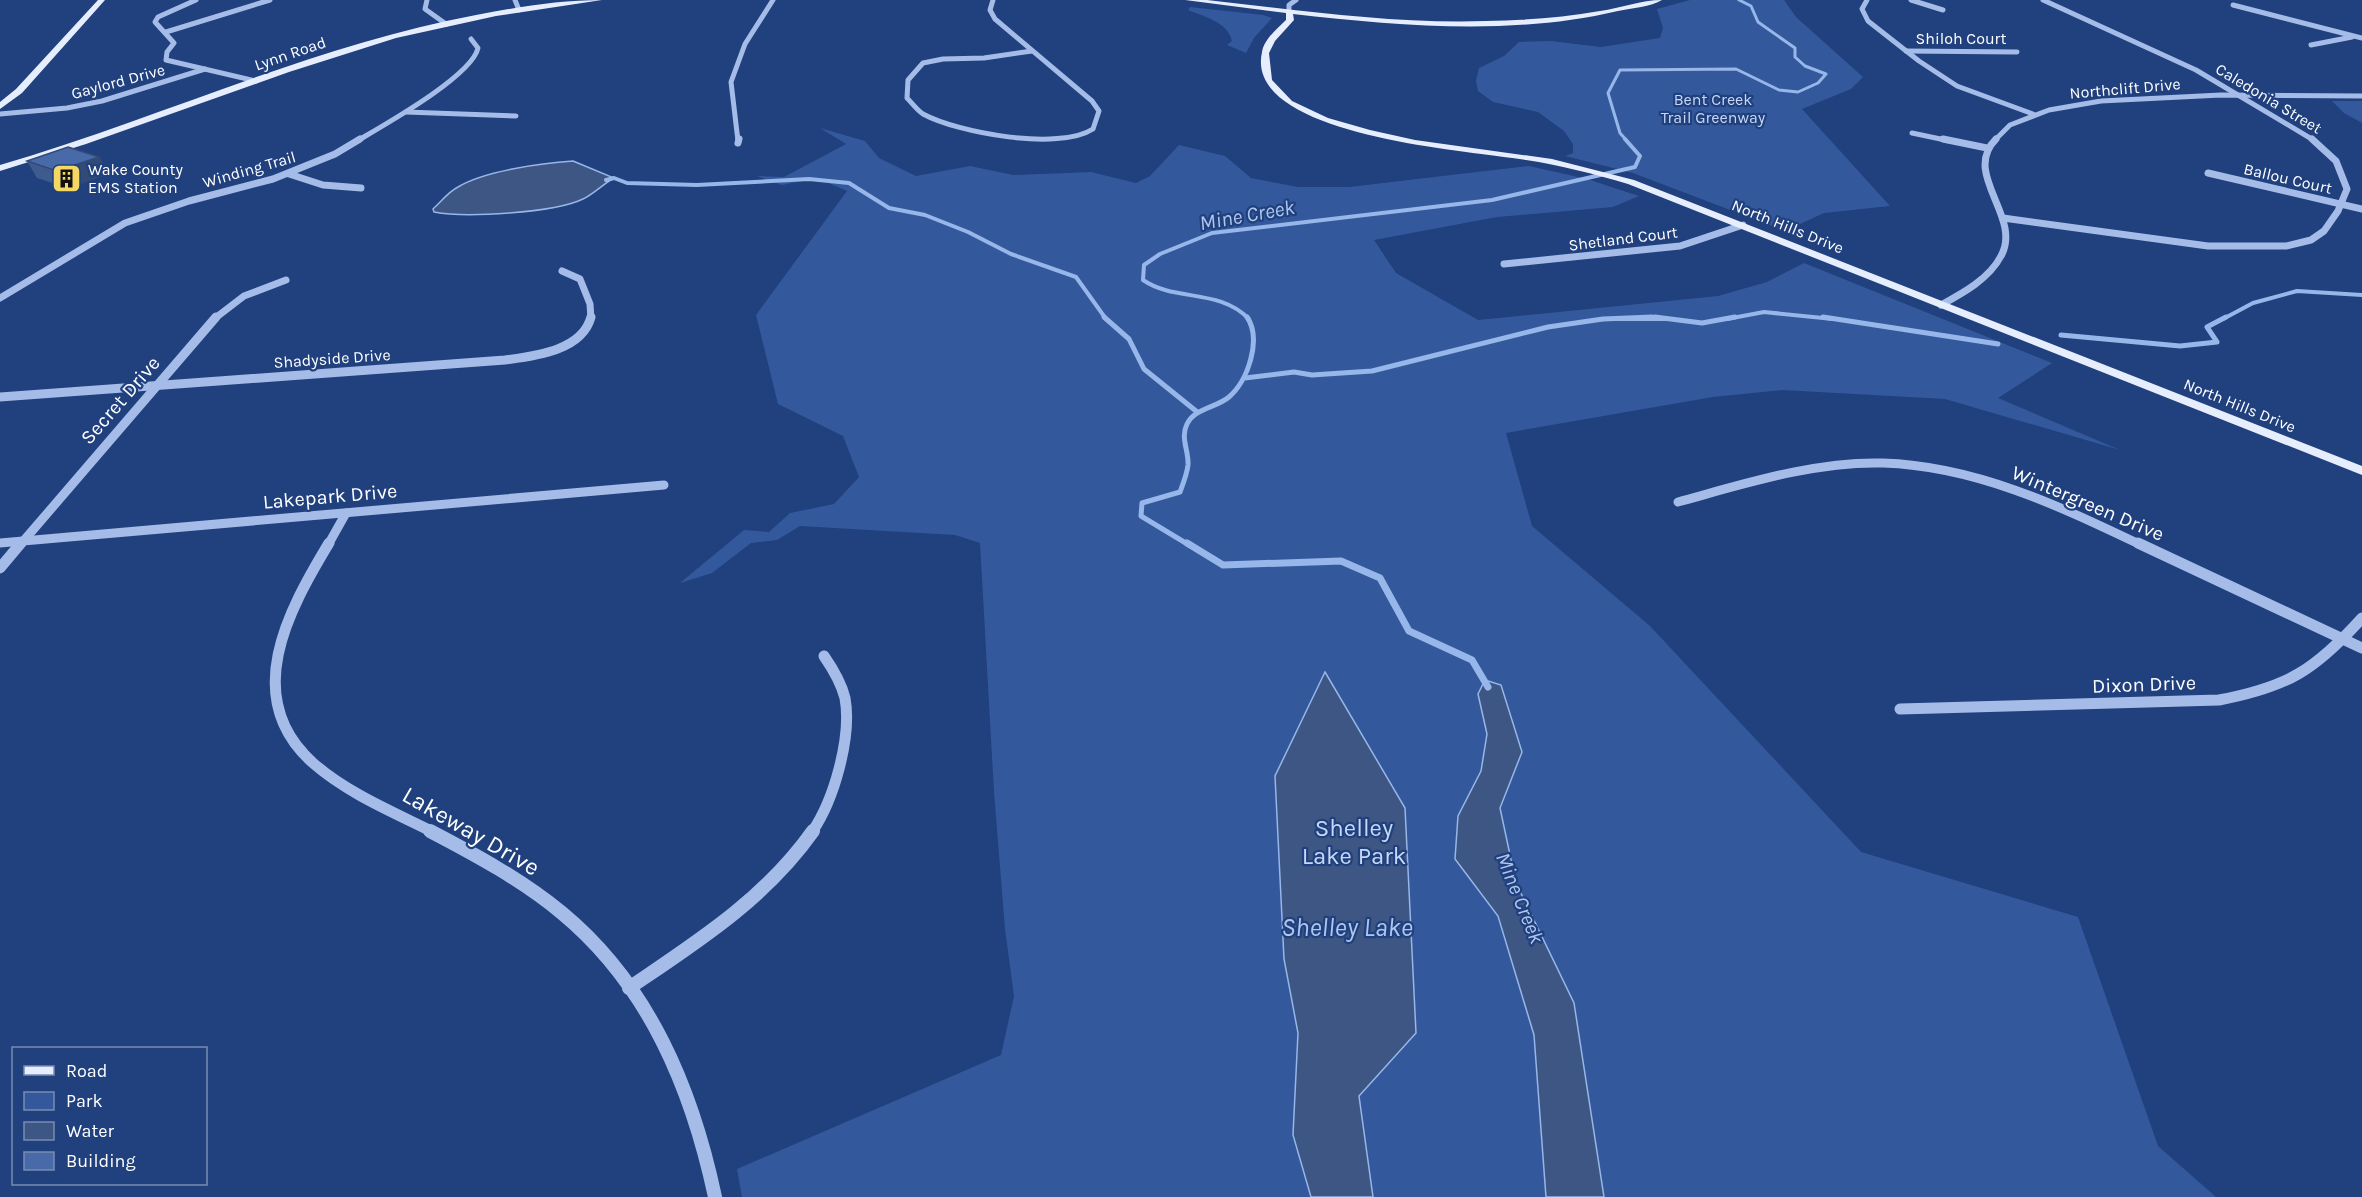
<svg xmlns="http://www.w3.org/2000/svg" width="2362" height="1197" viewBox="0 0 2362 1197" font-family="Karla,sans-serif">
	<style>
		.green { fill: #33599c }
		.water { fill: #3e5683; stroke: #97b6e9; stroke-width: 1.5 }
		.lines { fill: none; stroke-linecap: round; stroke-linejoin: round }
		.stream-far3 { stroke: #97b6e9; stroke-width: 3 }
		.stream-far2 { stroke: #97b6e9; stroke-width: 4 }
		.stream-far1 { stroke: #97b6e9; stroke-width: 5 }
		.stream { stroke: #97b6e9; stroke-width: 7 }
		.minor-far4 { stroke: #a4bce7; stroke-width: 5 }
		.minor-far3 { stroke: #a4bce7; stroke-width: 7 }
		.minor-far2 { stroke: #a4bce7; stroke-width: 9 }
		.minor-far1 { stroke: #a4bce7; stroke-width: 11 }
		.minor { stroke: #a4bce7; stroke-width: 14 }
		.major { fill: #e6edfd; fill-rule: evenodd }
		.wall { fill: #3e5b90 }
		.shaded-wall { fill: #324a76 }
		.building { fill: #486aa8; stroke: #324a76; stroke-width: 1.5 }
		.labels { text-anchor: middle; stroke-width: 4.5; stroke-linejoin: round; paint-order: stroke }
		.far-street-label { font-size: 16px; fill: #fff; stroke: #20407e }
		.far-park-label { font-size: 16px; fill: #c7d8f6; stroke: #20407e }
		.far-poi-label { font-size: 16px; fill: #fff; stroke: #20407e; text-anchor: start }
		.street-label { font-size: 20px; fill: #fff; stroke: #20407e }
		.water-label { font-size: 21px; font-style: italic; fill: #afc6ef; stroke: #20407e }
		.near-park-label { font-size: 24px; fill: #c7d8f6; stroke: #20407e }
		.near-street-label { font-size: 24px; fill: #fff; stroke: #20407e }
		.near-water-label { font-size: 26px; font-style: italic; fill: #afc6ef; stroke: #20407e }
	</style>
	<rect width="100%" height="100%" fill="#20407e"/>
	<g class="green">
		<polygon points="1690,0 1784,0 1796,17 1863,77 1851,89 1802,109 1890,206 1824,213 1785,231 1633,173 1565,156 1573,153 1573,144 1564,131 1538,112 1493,102 1478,91 1476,81 1479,68 1504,56 1519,42 1551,41 1601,47 1660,38 1663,28 1657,9"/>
		<path d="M1190,7L1263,15L1272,18L1254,38L1246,53L1227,45L1232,41C1228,22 1203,16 1188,10Z"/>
		<polygon points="2332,101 2362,101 2362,123 2344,113"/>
		<polygon points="820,128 865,141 879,158 916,176 970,166 1013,175 1091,172 1136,183 1150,176 1179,145 1225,156 1251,178 1298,187 1349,187 1529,166 1587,179 1639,196 1613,207 1497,217 1374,240 1396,273 1478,320 1718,296 1767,282 1804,263 2052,363 1998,398 2120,450 1945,399 1782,390 1713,397 1506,433 1532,526 1650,626 1861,852 2078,917 2158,1146 2216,1197 742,1197 737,1169 1001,1055 1014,996 1005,929 994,792 980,543 955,535 800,526 777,540 751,543 712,573 680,583 744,530 769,532 790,513 834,504 859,477 843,436 778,404 756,315 847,191 817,178 782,185 757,176 784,177 846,144"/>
	</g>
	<g class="water">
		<path d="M573,161L614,178C603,184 594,194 583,199C554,213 465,218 434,212L433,209C441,202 448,192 458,187C484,171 542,163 573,161Z"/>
		<polygon points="1325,672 1405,808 1416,1033 1359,1096 1373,1197 1311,1197 1293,1135 1298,1033 1284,959 1275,776"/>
		<polygon points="1485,680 1501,685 1522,752 1500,808 1516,883 1574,1003 1604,1197 1546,1197 1534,1035 1498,916 1455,859 1458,816 1481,771 1487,734 1478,694"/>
	</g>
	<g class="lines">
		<polyline class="stream-far3" points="1627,141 1620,133 1608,93 1620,70 1736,69 1779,90 1798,92 1818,83 1826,74 1805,66 1795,57 1795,48 1758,22 1751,6 1739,0"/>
		<g class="stream-far2">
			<polyline points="606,180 614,178 627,183 697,185 809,179 849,183 889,208 925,215 968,232 1011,254 1076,277 1106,319"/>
			<path d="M1249,319C1219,288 1175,302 1143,280L1144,265L1160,254L1212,233L1492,200L1635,167L1640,156L1625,139"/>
			<polyline points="1613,319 1667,319"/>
			<polyline points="1727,319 1764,312 1833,319"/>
			<polyline points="2223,319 2253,303 2297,291 2362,295"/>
		</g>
		<g class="stream-far1">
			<polyline points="1104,317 1129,339 1144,369 1196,411"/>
			<polyline points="1655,317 1702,323 1735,317"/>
			<polyline points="1823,317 1998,344"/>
			<polyline points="2061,335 2180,346 2217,342 2207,327 2226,317"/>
			<polyline points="1245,378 1294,372 1312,375 1372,371 1548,327 1603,319 1652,317"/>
			<path d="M1189,545L1141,516L1142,503L1180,492C1183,484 1187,474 1188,465C1189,451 1180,438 1187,424C1195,408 1216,408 1229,397C1248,381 1262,339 1247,317"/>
		</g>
		<polyline class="stream" points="1187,543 1223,565 1341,561 1380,578 1409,631 1472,660 1488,687"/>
		<g class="minor-far4">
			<polyline points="196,0 158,17 155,22 174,43 167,52 166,60 256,81"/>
			<polyline points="427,0 425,9 446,24"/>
			<polyline points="515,0 519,10"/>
			<path d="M993,0L990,10L995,19L1092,101L1099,111L1093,129C1059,151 958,133 923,114C917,110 912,103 907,98L908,80L923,63L943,59L984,58L1032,51"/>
			<polyline points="1867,0 1862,9 1868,21 1919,61 1957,86 2033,114"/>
			<polyline points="1911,0 1943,10"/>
			<polyline points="2043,0 2196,70 2315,141"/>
			<polyline points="2233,5 2362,38"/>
			<polyline points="1289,12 1289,5 1296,0"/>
			<polyline points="166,32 270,0"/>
			<polyline points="2311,45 2352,37"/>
			<polyline points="1906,51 2017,52"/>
			<polyline points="406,112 516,116"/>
			<polyline points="0,114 67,108 102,101 205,69"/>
			<polyline points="1912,133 1950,141"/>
			<path d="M357,141C384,125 472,76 478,48L471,39"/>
			<polyline points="738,141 731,82 745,44 773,0"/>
			<polyline points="1994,141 2010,125 2049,110 2101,101 2221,95 2362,96"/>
		</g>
		<g class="minor-far3">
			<polyline points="1943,139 1987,148"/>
			<polyline points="738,143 739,139"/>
			<polyline points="2208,173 2362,209"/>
			<polyline points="289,174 323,185 361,188"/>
			<polyline points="2003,218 2208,246 2286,246 2311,240 2324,231 2338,211 2347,189 2336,161 2312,139"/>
			<polyline points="1504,264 1680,246 1743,225"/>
			<polyline points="562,271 580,279 590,304 591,319"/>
			<polyline points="0,298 125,223 189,201 273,179 335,154 360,139"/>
			<path d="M1941,305C1963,293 1989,279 2001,256C2023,217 1961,174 1996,139"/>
			<polyline points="214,319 244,296 286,280"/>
		</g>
		<g class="minor-far2">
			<path d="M0,397L505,360C534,356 582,351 591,317"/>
			<path d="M1678,502C1744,484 1815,461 1883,463C1976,466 2059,506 2141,545"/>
			<polyline points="0,543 664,485"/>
			<polyline points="20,545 216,317"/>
			<polyline points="328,545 346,513"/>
		</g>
		<g class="minor-far1">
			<path d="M329,543C288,611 240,698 313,763C347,793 393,812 433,832"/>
			<polyline points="2138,543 2362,648"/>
			<polyline points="0,568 21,543"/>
			<path d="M1900,709L2219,700C2288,687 2315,670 2362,618"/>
			<path d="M812,832C834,800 852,737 845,698C841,682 833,669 824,656"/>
		</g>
		<g class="minor">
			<path d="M430,831C476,855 522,880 562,913C649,985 692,1089 715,1197"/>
			<path d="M629,988C697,942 765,899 813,831"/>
		</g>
		<g class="major">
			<polygon points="98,0 105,0 22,93 0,109 0,102 16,89"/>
			<path d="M602,0L496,16L396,38L289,72L86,144L0,171V165C160,118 312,46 476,15C518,7 560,0 602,0Z"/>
			<path d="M1185,0H1207C1299,10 1393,24 1486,21C1524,20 1562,18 1600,11C1621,8 1641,0 1662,0C1651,7 1632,8 1618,11C1512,36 1400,26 1293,14L1294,20L1275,41L1269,53L1272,80L1292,101L1328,118L1370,130L1415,140L1552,159L1634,180L2362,466V475L1628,184C1594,174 1560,165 1526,160C1473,151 1243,137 1262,52C1264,39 1278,28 1286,20V13Z"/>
		</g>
	</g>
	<polygon class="wall" points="99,157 109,174 68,188 37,178 27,161"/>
	<polygon class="shaded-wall" points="99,157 109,174 68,188 57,171"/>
	<polygon class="building" points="68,147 99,157 57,171 27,161"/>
	<defs>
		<symbol id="building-square" viewBox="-11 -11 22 22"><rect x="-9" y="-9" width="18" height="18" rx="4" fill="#f5d864" stroke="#20407e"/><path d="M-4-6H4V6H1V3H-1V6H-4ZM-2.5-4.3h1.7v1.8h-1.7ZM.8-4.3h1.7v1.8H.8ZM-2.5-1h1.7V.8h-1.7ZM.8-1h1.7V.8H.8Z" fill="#111"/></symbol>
	</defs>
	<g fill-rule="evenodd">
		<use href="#building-square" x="50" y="162" width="33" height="33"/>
	</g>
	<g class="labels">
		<g class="far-street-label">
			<text x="1961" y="44">Shiloh Court</text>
			<text transform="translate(290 53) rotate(-19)" y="6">Lynn Road</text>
			<text transform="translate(118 81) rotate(-15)" y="6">Gaylord Drive</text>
			<text transform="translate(2125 88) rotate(-5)" y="6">Northclift Drive</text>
			<text transform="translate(2269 98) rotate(31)" y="6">Caledonia Street</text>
			<text transform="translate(249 169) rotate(-16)" y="6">Winding Trail</text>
			<text transform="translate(2288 178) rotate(13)" y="6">Ballou Court</text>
			<text transform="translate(1788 226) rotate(22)" y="6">North Hills Drive</text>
			<text transform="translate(1623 238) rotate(-7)" y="6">Shetland Court</text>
			<text transform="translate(332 358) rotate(-4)" y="6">Shadyside Drive</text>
			<text transform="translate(2240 405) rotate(22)" y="6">North Hills Drive</text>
		</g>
		<g class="far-park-label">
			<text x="1713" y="105">Bent Creek<tspan x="1713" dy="18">Trail Greenway</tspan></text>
		</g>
		<g class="far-poi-label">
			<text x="88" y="175">Wake County<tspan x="88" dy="18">EMS Station</tspan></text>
		</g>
		<g class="street-label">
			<text transform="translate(120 400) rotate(-49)" y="7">Secret Drive</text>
			<text transform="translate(330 496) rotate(-5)" y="7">Lakepark Drive</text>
			<text transform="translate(2088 503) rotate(23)" y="7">Wintergreen Drive</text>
			<text transform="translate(2144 684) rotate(-2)" y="7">Dixon Drive</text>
		</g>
		<g class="water-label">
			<text transform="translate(1247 215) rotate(-10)" y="7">Mine Creek</text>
			<text transform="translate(1520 898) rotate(68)" y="7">Mine Creek</text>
		</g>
		<g class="near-park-label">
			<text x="1354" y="836">Shelley<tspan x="1354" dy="28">Lake Park</tspan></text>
		</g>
		<g class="near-street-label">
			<text transform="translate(471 831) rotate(30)" y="8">Lakeway Drive</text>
		</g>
		<g class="near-water-label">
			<text x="1347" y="936">Shelley Lake</text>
		</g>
	</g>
	<rect x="12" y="1047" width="195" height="138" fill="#20407e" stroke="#798cb2" stroke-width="1.5"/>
	<rect x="24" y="1066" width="30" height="9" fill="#e6edfd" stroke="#798cb2" stroke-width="1.5"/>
	<text x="66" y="1077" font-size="18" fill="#ffffff">Road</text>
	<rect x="24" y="1092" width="30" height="18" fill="#33599c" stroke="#798cb2" stroke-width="1.5"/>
	<text x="66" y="1107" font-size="18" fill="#ffffff">Park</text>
	<rect x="24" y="1122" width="30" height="18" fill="#3e5683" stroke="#798cb2" stroke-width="1.5"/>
	<text x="66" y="1137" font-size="18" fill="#ffffff">Water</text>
	<rect x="24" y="1152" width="30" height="18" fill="#486aa8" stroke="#798cb2" stroke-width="1.5"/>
	<text x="66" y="1167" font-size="18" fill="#ffffff">Building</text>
</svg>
